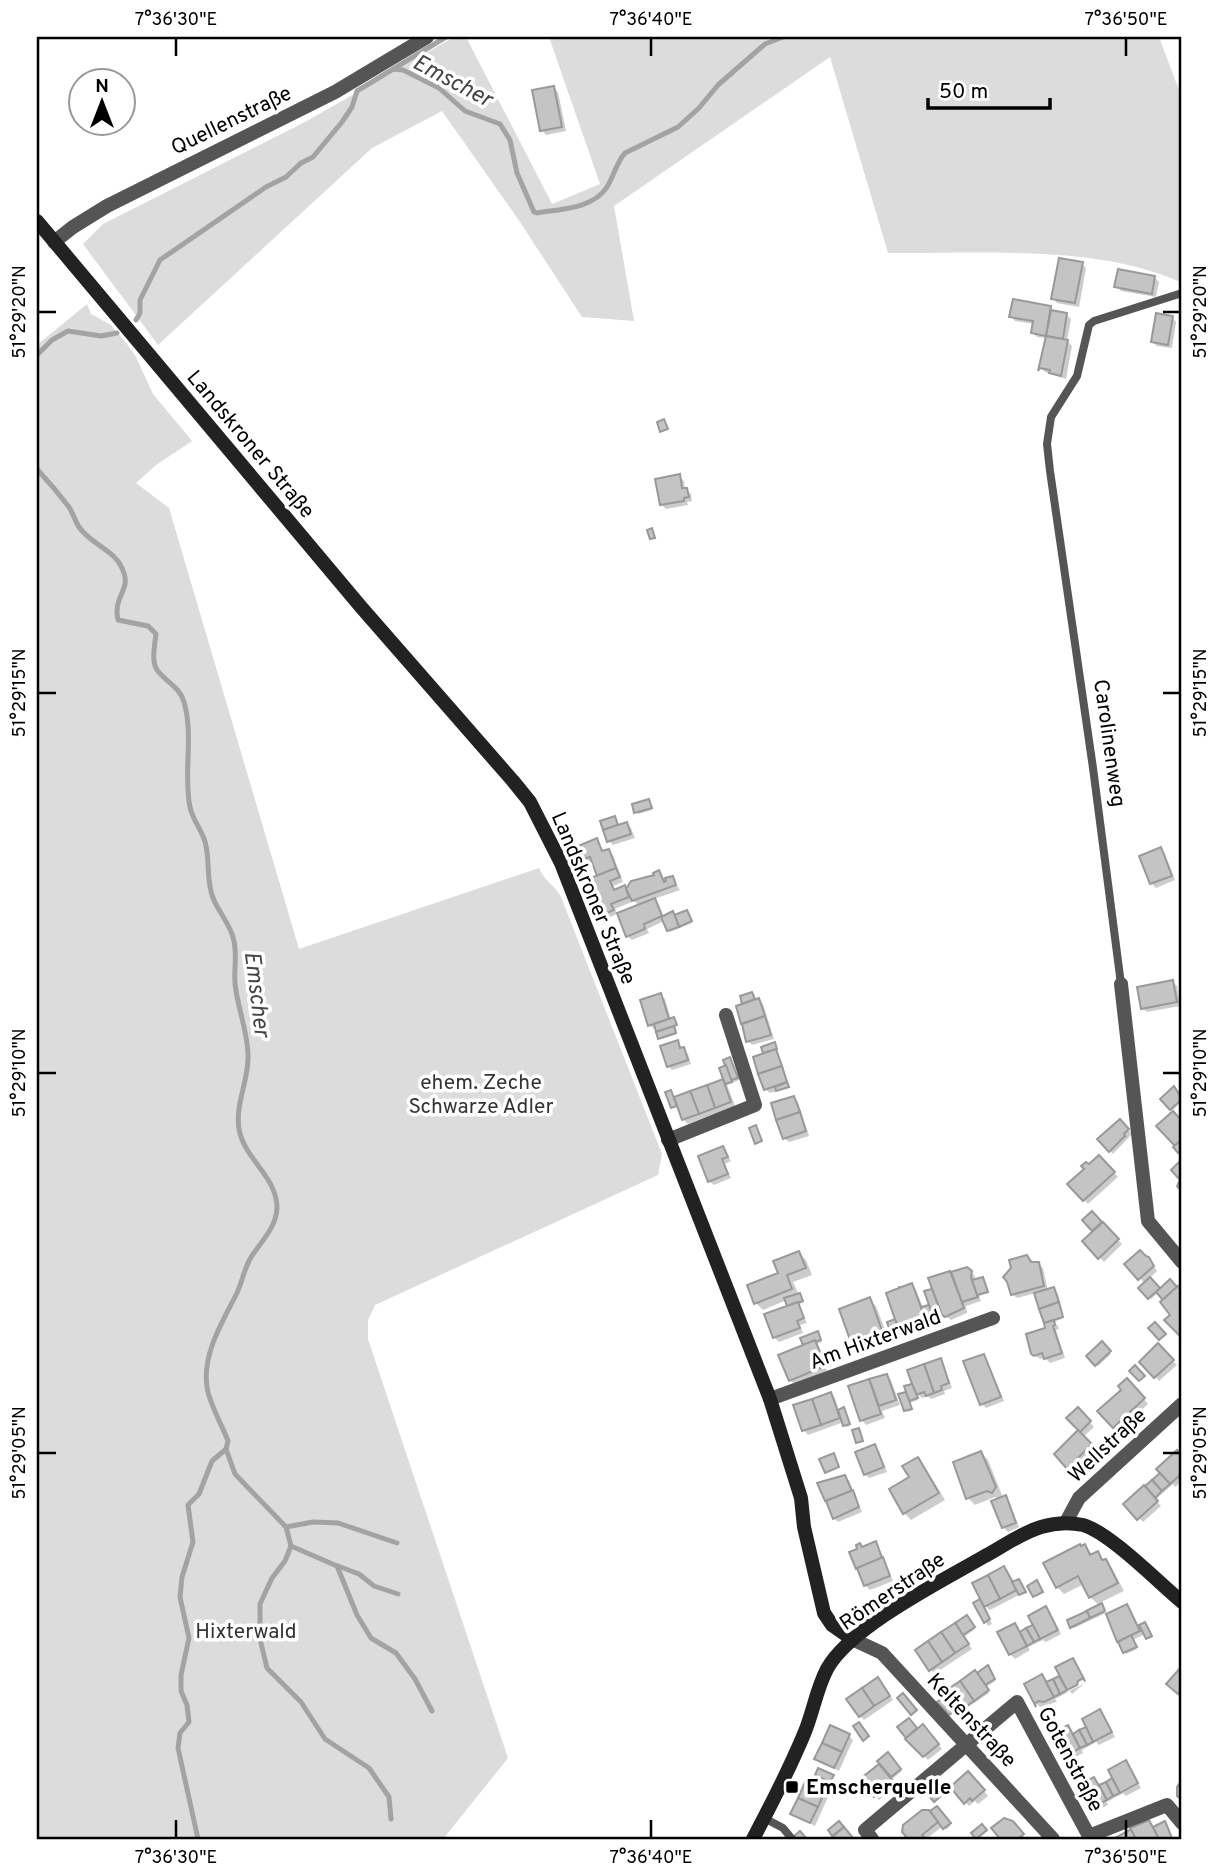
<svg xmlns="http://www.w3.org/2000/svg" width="1219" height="1876" viewBox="0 0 1219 1876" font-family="Overpass,sans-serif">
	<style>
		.green { fill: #dcdcdc }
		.shadow { fill: #0003; fill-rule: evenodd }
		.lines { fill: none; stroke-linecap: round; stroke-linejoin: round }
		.stream { stroke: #a3a3a3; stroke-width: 5 }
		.building { fill: #c4c4c4; stroke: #999; stroke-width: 2 }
		.lane { stroke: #555; stroke-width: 8 }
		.street { stroke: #555; stroke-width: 14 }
		.secondary { stroke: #222; stroke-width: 14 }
		.ticks { fill: none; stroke: #000; stroke-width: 2.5 }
		.poi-dot { fill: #000; stroke: #fff; stroke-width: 2.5 }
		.labels { text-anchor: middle; stroke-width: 7; stroke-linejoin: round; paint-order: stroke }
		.street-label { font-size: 21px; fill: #000; stroke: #fff }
		.park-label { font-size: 21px; fill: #333; stroke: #fff }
		.poi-label { font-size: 21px; font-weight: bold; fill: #000; stroke: #fff; text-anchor: start }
		.water-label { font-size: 23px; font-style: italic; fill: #444; stroke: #fff }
		.neatline { fill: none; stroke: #000; stroke-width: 2.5 }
		.ticks-label { font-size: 18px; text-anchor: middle; fill: #000 }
	</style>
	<rect width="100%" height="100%" fill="#fff"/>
	<g class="green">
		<path d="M454,37H466L552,204L600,184L549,37H1159L1182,98V283C1100,244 978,254 888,253L830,57L614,206L634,321L582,317L518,219L442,111L372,148L158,345L83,244L103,224L305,122Z"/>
		<path d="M87,304L91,314L111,325L127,344L136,357L153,394L192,441L156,465L136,483L169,508L299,949L539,868C545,882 556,886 561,897L662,1154L658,1175L375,1305L368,1320V1339L508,1758L443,1839H37V345Z"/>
	</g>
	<g class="shadow">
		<polygon points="553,88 558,92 566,131 546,135 542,130"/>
		<polygon points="1082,264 1086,268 1079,307 1057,303 1053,298"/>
		<polygon points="1154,277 1159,282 1156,297 1121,291 1116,286"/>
		<polygon points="1051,308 1055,313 1067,315 1071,319 1067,341 1072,346 1066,379 1045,372 1041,368 1046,338 1037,337 1032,332 1034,324 1015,321 1011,316"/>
		<polygon points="1172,317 1176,322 1172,348 1157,346 1152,342"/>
		<polygon points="679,476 684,481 685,490 691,494 692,501 687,502 688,505 666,509 661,504"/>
		<polygon points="649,801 652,810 638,814 634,805"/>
		<polygon points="615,818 619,827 627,824 631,828 635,838 613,845 609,841"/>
		<polygon points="597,840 604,852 609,851 613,855 623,882 613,886 616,891 628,891 656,877 659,872 665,880 672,878 680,890 654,899 659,905 664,917 688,914 692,923 670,932 664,921 647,929 649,933 632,940 627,936 640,906 634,901 615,909 617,914 608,918 604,914 600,876 593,861 589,863 585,858"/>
		<polygon points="1161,849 1165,854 1175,880 1156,888 1151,883"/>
		<polygon points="1172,982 1177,986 1180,1006 1147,1012 1142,1008"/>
		<polygon points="752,994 755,1001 759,1000 763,1004 774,1039 752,1045 748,1041 738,1007 746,1004 744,1003"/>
		<polygon points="660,995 665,999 671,1020 675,1020 677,1034 662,1039 657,1028 654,1029 650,1025"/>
		<polygon points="677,1042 688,1054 691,1064 672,1070 668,1066"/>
		<polygon points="776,1046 777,1050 775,1051 779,1056 790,1087 770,1093 765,1089 764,1052"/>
		<polygon points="730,1059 739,1080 727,1085 735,1106 688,1124 684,1120 679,1107 672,1107 674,1099 725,1080"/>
		<polygon points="1174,1089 1182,1098 1182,1101 1173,1110 1163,1099"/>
		<polygon points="794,1098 798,1102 809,1136 789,1142 784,1138"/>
		<polygon points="1120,1121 1132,1134 1113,1154 1100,1139"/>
		<polygon points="723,1148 731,1161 725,1164 731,1178 714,1185 709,1181"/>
		<polygon points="1099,1157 1118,1177 1088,1204 1069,1184"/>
		<polygon points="1092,1214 1122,1244 1104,1262 1084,1241 1094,1231 1085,1220"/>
		<polygon points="799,1253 806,1260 812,1275 793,1282 803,1303 798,1304 807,1323 800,1325 803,1333 779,1342 774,1337 790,1306 787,1300 763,1310 756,1303"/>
		<polygon points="1023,1258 1029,1258 1043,1268 1048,1291 1054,1289 1058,1294 1063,1318 1054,1322 1058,1326 1059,1329 1056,1330 1065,1358 1050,1363 1045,1358 1040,1359 1032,1353 1047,1329 1036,1293 1017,1298 1012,1294"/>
		<polygon points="1148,1258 1157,1271 1149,1279 1160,1291 1178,1288 1182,1293 1182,1336 1167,1320 1172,1315 1166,1300 1159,1292 1151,1299 1141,1288 1145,1284 1127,1264"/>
		<polygon points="967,1269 975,1276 975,1281 983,1279 984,1280 988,1293 979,1296 981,1301 966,1306 967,1313 951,1320 943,1314 933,1317 935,1321 919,1326 920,1329 905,1334 897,1327 900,1335 894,1335 894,1321 912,1285 916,1290 923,1308 931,1306 932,1291 937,1296 931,1279"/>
		<polygon points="869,1299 876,1306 890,1343 868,1349 869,1351 862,1354 855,1347"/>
		<polygon points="819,1334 822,1342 817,1344 827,1371 794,1384 790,1380 806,1346"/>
		<polygon points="1102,1344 1111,1354 1098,1366 1088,1356"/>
		<polygon points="1158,1346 1177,1365 1159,1381 1142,1362"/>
		<polygon points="983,1356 987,1360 1004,1401 986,1408 982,1404"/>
		<polygon points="940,1360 944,1365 952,1388 944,1391 945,1394 931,1399 928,1396 922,1398 915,1392 918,1400 910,1403 912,1410 908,1412 901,1395 916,1390"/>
		<polygon points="887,1376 891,1380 900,1405 882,1411 885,1418 866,1425 862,1420 851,1387"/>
		<polygon points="1127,1380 1148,1404 1118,1431 1100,1411 1123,1390"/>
		<polygon points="831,1394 835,1398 839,1411 845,1411 850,1426 846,1427 844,1422 808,1435 804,1430"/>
		<polygon points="1078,1409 1094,1427 1083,1437 1095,1450 1073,1472 1056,1454 1079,1431"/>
		<polygon points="875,1446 879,1451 887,1472 869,1478 865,1474"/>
		<polygon points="1177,1452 1182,1458 1182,1481 1175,1487 1173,1484 1155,1500 1161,1506 1143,1522 1126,1504 1160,1475"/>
		<polygon points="981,1453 988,1460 1002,1495 999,1499 995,1497 975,1505 968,1498"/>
		<polygon points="918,1459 924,1466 945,1500 911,1520 904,1513"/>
		<polygon points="845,1477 849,1481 862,1512 838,1522 834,1518 820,1484"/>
		<polygon points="1005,1497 1009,1501 1019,1527 1008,1532 1003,1527"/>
		<polygon points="875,1543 879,1548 893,1581 870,1590 865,1585 859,1550"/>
		<polygon points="1085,1546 1093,1555 1097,1553 1112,1568 1124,1591 1099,1603 1106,1613 1074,1628 1072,1626 1100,1606 1090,1597 1084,1584 1064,1594 1057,1587"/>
		<polygon points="1004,1568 1014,1583 1020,1582 1026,1594 1021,1594 990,1610 985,1606"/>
		<polygon points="981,1603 992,1624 988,1626 976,1604"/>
		<polygon points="1127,1606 1139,1627 1145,1625 1152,1638 1149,1639 1145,1634 1133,1640 1137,1649 1126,1654 1119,1641"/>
		<polygon points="1046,1608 1061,1634 1046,1642 1043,1640 1028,1647 1030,1650 1015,1659 1010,1654 1015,1625 1021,1633 1032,1627"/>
		<polygon points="967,1617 975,1629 964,1637 972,1649 934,1674 917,1651"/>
		<path d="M1073,1660L1086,1682L1072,1694L1070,1691L1055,1699L1057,1702L1040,1707L1035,1702L1041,1676L1047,1684L1059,1678L1064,1683ZM1083,1680L1085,1683L1067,1692V1688Z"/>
		<polygon points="990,1669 995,1681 986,1687 989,1693 961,1712 960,1710 952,1715 940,1702 977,1675"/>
		<polygon points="882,1684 893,1700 864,1720 860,1716"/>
		<polygon points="1099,1711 1115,1737 1099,1745 1096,1742 1082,1750 1083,1753 1068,1761 1063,1757 1068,1728 1074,1735 1085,1729"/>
		<polygon points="909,1720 917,1731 927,1730 942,1749 928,1760 907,1739 900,1727"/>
		<polygon points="849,1736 853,1740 839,1771 816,1759"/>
		<polygon points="888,1755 902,1771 891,1780 896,1786 879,1800 862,1780 887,1770"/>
		<polygon points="1126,1762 1141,1788 1126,1796 1123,1793 1109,1801 1102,1786 1112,1780 1117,1786"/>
		<polygon points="972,1777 988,1796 978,1804 975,1801 969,1806 952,1787"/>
		<polygon points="1095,1779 1108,1805 1094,1812 1090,1808"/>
		<polygon points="824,1792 828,1797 815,1826 792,1814"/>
		<polygon points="936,1808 951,1825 946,1830 943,1826 926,1839 911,1839 904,1832"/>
		<polygon points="1017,1828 1026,1839 1000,1839 993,1829"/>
	</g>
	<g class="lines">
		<g class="stream">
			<path d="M393,69L403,70L439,88L465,111L500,124L510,140L517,173L534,212L537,213C560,209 593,209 607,187C614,176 616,163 625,153L678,127L699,108L718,85L765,44L783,37"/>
			<polyline points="136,320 140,313 140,300 160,260 266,187 286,177 301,163 313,157 342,122 352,107 357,91 446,37"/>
			<polyline points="37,355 52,340 68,331 101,336 117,333"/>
			<path d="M37,469C48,481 59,494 69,507C73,513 75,521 79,527C92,546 116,549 124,573C130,591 113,596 118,620L148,626L156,634C155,644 151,661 157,670C166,682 180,687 184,702C194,736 183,773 190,807C193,822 204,832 206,846C210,864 206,880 213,898C219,913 231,925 234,941C237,955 234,969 235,983C237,1007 248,1031 248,1056C249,1080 235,1103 239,1129C244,1159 277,1176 277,1208C276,1229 260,1242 250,1259C244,1270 242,1282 237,1293C223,1321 202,1354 207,1387C209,1403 222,1425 228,1441L226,1449L235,1474L286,1527L291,1546L285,1561L272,1578L260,1604V1639L267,1668L301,1702L325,1739L369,1768L389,1797L391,1819"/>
			<polyline points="286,1527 313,1522 338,1523 397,1543"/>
			<polyline points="291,1546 337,1566 357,1615 371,1638 396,1653 415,1679 432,1711"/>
			<polyline points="338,1566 359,1574 374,1586 398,1594"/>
			<polyline points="198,1839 178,1748 180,1733 189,1722 187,1705 181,1691 181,1675 189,1638 180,1597 182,1577 193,1542 188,1505 199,1494 212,1461 226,1449"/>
		</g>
	</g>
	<g class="building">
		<polygon points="554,86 562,127 540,131 532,90"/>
		<polygon points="1059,258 1083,262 1075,303 1051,299"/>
		<polygon points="1118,269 1155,276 1152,294 1114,287"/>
		<polygon points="1013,299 1051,306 1046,336 1031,333 1033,321 1009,317"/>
		<polygon points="1051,310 1067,313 1063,339 1046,336"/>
		<polygon points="1156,313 1173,316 1168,345 1151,342"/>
		<polygon points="1046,336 1068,340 1061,376 1049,373 1050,370 1040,368 1038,371"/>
		<polygon points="664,419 668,429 660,432 657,422"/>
		<polygon points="680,474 682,488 687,488 689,497 684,498 684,501 660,505 655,479"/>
		<polygon points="652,528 655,538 650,539 647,530"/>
		<polygon points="649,799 652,808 634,813 632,804"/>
		<polygon points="615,816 618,825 603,830 600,821"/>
		<polygon points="627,822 631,834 607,842 603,830"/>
		<polygon points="597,838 602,851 609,849 616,868 597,876 590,857 583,859 578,846"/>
		<polygon points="1161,847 1172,876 1150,884 1139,856"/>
		<polygon points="616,868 620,877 610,881 614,890 625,885 629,897 611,904 614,910 602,915 588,879"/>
		<polygon points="659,870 664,882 666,881 665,878 673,876 676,885 632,901 626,889 631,881 654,875 653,873"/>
		<polygon points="655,898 662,916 644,924 645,929 626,937 617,913"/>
		<polygon points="687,910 692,921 679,927 674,915"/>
		<polygon points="673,911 679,927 667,931 661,917"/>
		<polygon points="1173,980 1177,1002 1141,1009 1137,987"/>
		<polygon points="752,992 755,999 742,1004 740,996"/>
		<polygon points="661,993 669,1019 648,1026 640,1000"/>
		<polygon points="759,998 765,1016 741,1024 736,1006"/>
		<polygon points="765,1016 771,1035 746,1042 742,1024"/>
		<polygon points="674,1017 677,1025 656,1032 654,1024"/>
		<polygon points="674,1026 676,1033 658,1039 656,1032"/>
		<polygon points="678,1040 680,1048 684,1047 688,1060 667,1067 660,1046"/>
		<polygon points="775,1042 777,1049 763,1053 761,1047"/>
		<polygon points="776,1049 782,1066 758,1074 753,1057"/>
		<polygon points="730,1057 738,1078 731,1080 723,1060"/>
		<polygon points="726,1065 732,1082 725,1084 719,1068"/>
		<polygon points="782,1066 787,1082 764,1090 758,1074"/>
		<polygon points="723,1079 731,1102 715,1108 707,1085"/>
		<polygon points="787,1082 789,1087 776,1091 775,1087"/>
		<polygon points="707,1085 715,1108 699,1114 690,1091"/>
		<polygon points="1174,1086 1182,1099 1170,1110 1160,1099"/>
		<polygon points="671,1090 677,1106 671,1108 665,1092"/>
		<polygon points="690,1091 699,1114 682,1120 674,1097"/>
		<polygon points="794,1096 800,1112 776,1120 771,1103"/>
		<polygon points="1173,1111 1182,1121 1182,1139 1175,1146 1156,1126"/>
		<polygon points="800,1112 806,1131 783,1139 776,1120"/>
		<polygon points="1120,1119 1129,1129 1124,1134 1126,1137 1125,1136 1109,1152 1097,1139"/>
		<polygon points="756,1125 762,1141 755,1144 749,1128"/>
		<polygon points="1182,1139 1182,1148 1178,1153 1173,1147"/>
		<polygon points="723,1146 728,1157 722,1159 728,1174 708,1182 698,1156"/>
		<polygon points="1099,1155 1115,1172 1083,1201 1067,1184 1084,1169 1081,1166 1086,1162 1089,1164"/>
		<polygon points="1182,1159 1182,1192 1177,1186 1180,1180 1171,1170"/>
		<polygon points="1092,1211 1102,1222 1092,1231 1082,1220"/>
		<polygon points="1103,1222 1119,1239 1098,1259 1082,1241"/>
		<polygon points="1140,1250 1146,1256 1149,1257 1154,1266 1138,1280 1124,1264"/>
		<polygon points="799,1251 806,1268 787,1275 792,1289 754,1304 747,1285 778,1273 773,1261"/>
		<polygon points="1027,1255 1031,1262 1039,1262 1044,1286 1011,1295 1007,1282 1003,1277 1011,1268 1009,1260"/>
		<polygon points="967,1267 972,1271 971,1277 978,1297 962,1302 963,1305 951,1272"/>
		<polygon points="950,1271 964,1308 945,1317 942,1315 928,1278"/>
		<polygon points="983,1277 988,1292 977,1295 972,1280"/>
		<polygon points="1150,1277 1160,1288 1148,1299 1138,1288"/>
		<polygon points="1170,1279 1177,1287 1163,1300 1156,1292"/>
		<polygon points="912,1283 925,1318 916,1321 917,1325 899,1331 886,1293 899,1288 899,1286 899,1288"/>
		<polygon points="1178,1286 1182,1291 1182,1332 1179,1335 1164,1320 1170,1315 1160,1302"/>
		<polygon points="1054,1287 1059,1302 1039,1309 1034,1293"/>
		<polygon points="932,1289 941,1313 933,1316 924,1291"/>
		<polygon points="800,1293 803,1301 787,1306 784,1298"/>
		<polygon points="870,1297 884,1336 862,1342 863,1344 853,1348 839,1309"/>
		<polygon points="798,1302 804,1318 797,1321 800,1328 773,1338 764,1314"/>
		<polygon points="1059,1302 1063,1317 1044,1323 1039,1309"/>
		<polygon points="929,1305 934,1320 926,1323 921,1307"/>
		<polygon points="895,1319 900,1334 892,1337 887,1322"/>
		<polygon points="1054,1320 1055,1325 1053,1326 1062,1353 1044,1359 1042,1353 1034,1356 1031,1354 1026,1334 1045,1328 1044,1323"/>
		<polygon points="1155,1322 1166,1334 1159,1340 1148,1328"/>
		<polygon points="818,1331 821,1340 803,1345 800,1338"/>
		<polygon points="815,1340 825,1364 823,1367 789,1381 778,1355"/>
		<polygon points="1102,1341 1111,1351 1095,1366 1086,1356"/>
		<polygon points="1158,1343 1174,1360 1154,1378 1139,1362"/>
		<polygon points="984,1354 1001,1397 980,1405 963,1361"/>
		<polygon points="941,1358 949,1383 941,1386 942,1390 934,1393 924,1364"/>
		<polygon points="924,1364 934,1393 926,1396 924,1392 916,1395 907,1370"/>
		<polygon points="1135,1365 1145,1376 1139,1381 1129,1371"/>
		<polygon points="887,1374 896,1400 879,1406 869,1379"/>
		<polygon points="1127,1378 1145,1398 1113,1428 1097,1411 1121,1390 1118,1386"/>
		<polygon points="869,1379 881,1414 860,1421 848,1386"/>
		<polygon points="912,1384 918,1398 909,1401 904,1386"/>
		<polygon points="831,1392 840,1418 821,1425 812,1399"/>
		<polygon points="906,1392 912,1409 904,1411 898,1394"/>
		<polygon points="812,1399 821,1425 802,1431 793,1405"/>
		<polygon points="844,1407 850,1424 843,1426 838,1410"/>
		<polygon points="1078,1407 1091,1421 1080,1432 1066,1418"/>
		<polygon points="859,1428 863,1441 856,1443 852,1430"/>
		<polygon points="1078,1430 1092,1444 1067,1469 1054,1454"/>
		<polygon points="875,1444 884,1467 864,1475 855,1452"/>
		<polygon points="1177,1450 1182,1456 1182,1480 1179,1476 1170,1484 1156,1469"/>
		<polygon points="981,1451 996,1487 992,1493 987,1491 966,1499 953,1462"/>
		<polygon points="834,1453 839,1467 825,1473 819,1459"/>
		<polygon points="918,1457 939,1493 903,1514 889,1489 909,1477 902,1466"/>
		<polygon points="1160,1473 1170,1484 1162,1491 1152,1480"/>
		<polygon points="845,1475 852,1491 825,1501 817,1483"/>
		<polygon points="1152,1480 1162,1491 1155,1498 1145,1486"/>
		<polygon points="1144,1485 1158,1501 1137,1520 1123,1504"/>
		<polygon points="853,1490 859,1507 833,1519 826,1501"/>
		<polygon points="1006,1495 1016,1523 1002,1528 991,1501"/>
		<polygon points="876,1541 882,1558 856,1569 849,1552 857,1549 856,1545 860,1543 862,1547"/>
		<polygon points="1080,1544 1081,1546 1085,1544 1090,1555 1098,1551 1102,1560 1106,1559 1118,1583 1089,1598 1078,1576 1056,1588 1043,1563"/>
		<polygon points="883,1557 890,1576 864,1586 857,1568"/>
		<polygon points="1004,1566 1017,1590 1000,1599 988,1575"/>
		<polygon points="988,1575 1000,1599 984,1607 972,1583"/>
		<polygon points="1019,1579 1026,1592 1019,1595 1012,1582"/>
		<polygon points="1037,1580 1043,1592 1033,1597 1027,1586"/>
		<polygon points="980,1599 990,1619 984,1623 973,1603"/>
		<polygon points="1102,1603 1105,1611 1090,1618 1086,1611"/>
		<polygon points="1127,1604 1140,1631 1117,1642 1106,1614"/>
		<polygon points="1046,1606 1058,1630 1040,1639 1028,1616"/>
		<polygon points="1087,1611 1090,1618 1070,1628 1067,1620"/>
		<polygon points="967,1615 975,1627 963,1635 955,1623"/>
		<polygon points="1145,1622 1152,1636 1146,1639 1139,1625"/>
		<polygon points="955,1623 969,1644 955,1653 941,1632"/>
		<polygon points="1015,1623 1027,1646 1009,1655 997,1632"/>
		<polygon points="1033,1625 1040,1639 1034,1642 1026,1628"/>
		<polygon points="1026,1628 1034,1642 1027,1646 1020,1632"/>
		<polygon points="941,1632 955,1653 942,1662 928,1641"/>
		<polygon points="1131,1635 1137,1647 1123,1653 1118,1642"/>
		<polygon points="928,1641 942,1662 929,1671 915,1650"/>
		<polygon points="1073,1658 1085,1681 1083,1678 1078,1681 1077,1685 1067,1690 1055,1667"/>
		<polygon points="988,1665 995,1679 985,1685 977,1673"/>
		<polygon points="1182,1666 1182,1689 1178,1694 1166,1684"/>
		<polygon points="975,1670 989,1690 974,1701 960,1681"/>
		<polygon points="1042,1674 1054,1697 1044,1702 1039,1701 1035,1703 1036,1707 1024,1684"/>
		<polygon points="1059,1676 1067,1690 1060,1694 1053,1679"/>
		<polygon points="878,1677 890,1696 874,1706 862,1688"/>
		<polygon points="1053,1679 1060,1694 1054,1697 1046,1682"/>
		<polygon points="960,1681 974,1701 959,1711 945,1691"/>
		<polygon points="862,1688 874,1706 859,1717 846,1699"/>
		<polygon points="903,1693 917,1710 911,1715 897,1698"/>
		<polygon points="947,1695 957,1709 949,1715 937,1702"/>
		<polygon points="1100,1709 1112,1732 1093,1742 1082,1719"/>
		<polygon points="909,1718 917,1728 906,1738 897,1727"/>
		<polygon points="859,1722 869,1736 863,1741 853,1726"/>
		<polygon points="923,1724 939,1744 923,1757 905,1739"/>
		<polygon points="830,1725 850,1734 842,1752 822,1743"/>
		<polygon points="1068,1725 1080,1748 1062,1758 1050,1735"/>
		<polygon points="1086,1727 1093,1742 1087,1745 1079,1730"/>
		<polygon points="1079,1730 1087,1745 1080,1748 1073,1734"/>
		<polygon points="822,1743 842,1752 834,1768 814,1759"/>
		<polygon points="888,1752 901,1769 891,1777 877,1761"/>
		<polygon points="1126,1760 1138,1783 1120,1793 1108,1770"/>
		<polygon points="879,1764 893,1781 874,1797 859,1780"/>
		<polygon points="818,1768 834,1775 830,1782 815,1775"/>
		<polygon points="968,1771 985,1790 972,1801 970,1798 964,1804 950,1787"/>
		<polygon points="1094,1777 1107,1800 1089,1809 1077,1786"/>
		<polygon points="938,1778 948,1790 934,1802 924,1790"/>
		<polygon points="1112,1778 1120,1793 1113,1796 1106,1782"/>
		<polygon points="1182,1780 1182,1800 1177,1796 1177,1787"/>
		<polygon points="805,1782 825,1791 818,1807 798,1798"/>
		<polygon points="830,1782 837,1785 834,1791 827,1788"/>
		<polygon points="1106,1782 1113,1796 1107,1800 1099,1785"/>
		<polygon points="798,1798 818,1807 810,1823 790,1814"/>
		<polygon points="937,1806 951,1823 943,1829 930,1811"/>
		<polygon points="922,1810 929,1810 938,1822 922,1835 926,1839 908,1839 902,1832 903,1825"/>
		<polygon points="1004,1818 1013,1821 1024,1834 1017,1839 1000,1839 991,1828"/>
		<polygon points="1149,1820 1159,1839 1136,1839 1130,1828"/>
		<polygon points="839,1821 844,1827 832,1836 828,1830"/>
		<polygon points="1165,1821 1172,1838 1159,1839 1153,1827"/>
		<polygon points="982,1824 987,1830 976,1839 971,1833"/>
		<polygon points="844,1827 854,1839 830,1839"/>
		<polygon points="1130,1828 1136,1839 1113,1839 1130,1830"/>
		<polygon points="800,1831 807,1839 797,1839 794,1836"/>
	</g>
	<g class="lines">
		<g class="lane">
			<polyline points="1121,984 1093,768 1050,471 1047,444 1051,417 1077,376 1089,325 1094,321 1182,293"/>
			<polyline points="764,1818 783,1828 792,1839"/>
		</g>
		<g class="street">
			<polyline points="54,242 73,227 107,206 335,92 427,37"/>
			<polyline points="1121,984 1148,1221 1182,1262"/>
			<polyline points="668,1140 755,1105 726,1015"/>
			<polyline points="770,1399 993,1318"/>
			<polyline points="1066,1522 1079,1498 1182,1404"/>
			<polyline points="852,1639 882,1653 1053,1839"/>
			<polyline points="872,1839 865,1830 1017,1702 1089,1836 1167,1805 1182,1823"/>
		</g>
		<g class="secondary">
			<polyline points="37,221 361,607 513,781 530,802 561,863 770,1399 801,1498 804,1527 824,1613 832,1625 852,1639"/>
			<path d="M753,1839C771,1805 789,1770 804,1734C813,1713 816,1690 827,1669C850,1627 942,1581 985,1556C1002,1547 1021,1533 1041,1527C1054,1523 1069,1522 1083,1525C1109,1532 1159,1583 1182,1602"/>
		</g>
	</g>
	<path class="ticks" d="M176,38V56M651,38V56M1126,38V56M38,312H56M1163,312H1180M38,693H56M1163,693H1180M38,1073H56M1163,1073H1180M38,1453H56M1163,1453H1180M176,1820V1838M651,1820V1838M1126,1820V1838"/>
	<rect class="poi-dot" x="785" y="1780" width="14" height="14" rx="3.5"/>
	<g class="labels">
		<g class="street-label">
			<text transform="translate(231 120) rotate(-26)" y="7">Quellenstraße</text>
			<text transform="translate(251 444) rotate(50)" y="7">Landskroner Straße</text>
			<text transform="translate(1110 743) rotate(82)" y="7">Carolinenweg</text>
			<text transform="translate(594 898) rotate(67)" y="7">Landskroner Straße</text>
			<text transform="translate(875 1339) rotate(-20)" y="7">Am Hixterwald</text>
			<text transform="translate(1107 1445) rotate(-43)" y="7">Wellstraße</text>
			<text transform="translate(892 1591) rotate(-34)" y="7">Römerstraße</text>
			<text transform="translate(972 1720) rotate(47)" y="7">Keltenstraße</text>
			<text transform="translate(1071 1759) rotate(62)" y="7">Gotenstraße</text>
		</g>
		<g class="park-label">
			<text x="481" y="1089">ehem. Zeche<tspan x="481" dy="24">Schwarze Adler</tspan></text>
			<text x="246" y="1638">Hixterwald</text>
		</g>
		<g class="poi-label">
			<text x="806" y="1794">Emscherquelle</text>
		</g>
		<g class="water-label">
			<text transform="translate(453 80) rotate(28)" y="8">Emscher</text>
			<text transform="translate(258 994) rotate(83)" y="8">Emscher</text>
		</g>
	</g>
	<rect width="1219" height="1876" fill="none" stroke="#ffffff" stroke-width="77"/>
	<g transform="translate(102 102)"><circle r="33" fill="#ffffff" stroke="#999999" stroke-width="2"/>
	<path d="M0-5L12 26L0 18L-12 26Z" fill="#000000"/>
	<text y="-10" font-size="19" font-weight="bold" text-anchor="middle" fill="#000000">N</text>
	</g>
	<path d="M928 98v10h122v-10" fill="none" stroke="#000000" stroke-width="3.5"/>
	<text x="939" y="98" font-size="21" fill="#000000" stroke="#ffffff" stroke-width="5" paint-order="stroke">50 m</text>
	<rect x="38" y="38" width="1142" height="1800" class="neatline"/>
	<g class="ticks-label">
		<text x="176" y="25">7°36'30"E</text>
		<text x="651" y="25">7°36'40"E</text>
		<text x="1126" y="25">7°36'50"E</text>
		<text transform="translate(19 312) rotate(-90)" y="6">51°29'20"N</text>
		<text transform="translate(1200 312) rotate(-90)" y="6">51°29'20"N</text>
		<text transform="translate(19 693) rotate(-90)" y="6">51°29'15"N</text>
		<text transform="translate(1200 693) rotate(-90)" y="6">51°29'15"N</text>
		<text transform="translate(19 1073) rotate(-90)" y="6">51°29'10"N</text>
		<text transform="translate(1200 1073) rotate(-90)" y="6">51°29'10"N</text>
		<text transform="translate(19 1453) rotate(-90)" y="6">51°29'05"N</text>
		<text transform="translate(1200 1453) rotate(-90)" y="6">51°29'05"N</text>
		<text x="176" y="1863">7°36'30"E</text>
		<text x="651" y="1863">7°36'40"E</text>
		<text x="1126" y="1863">7°36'50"E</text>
	</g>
</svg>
